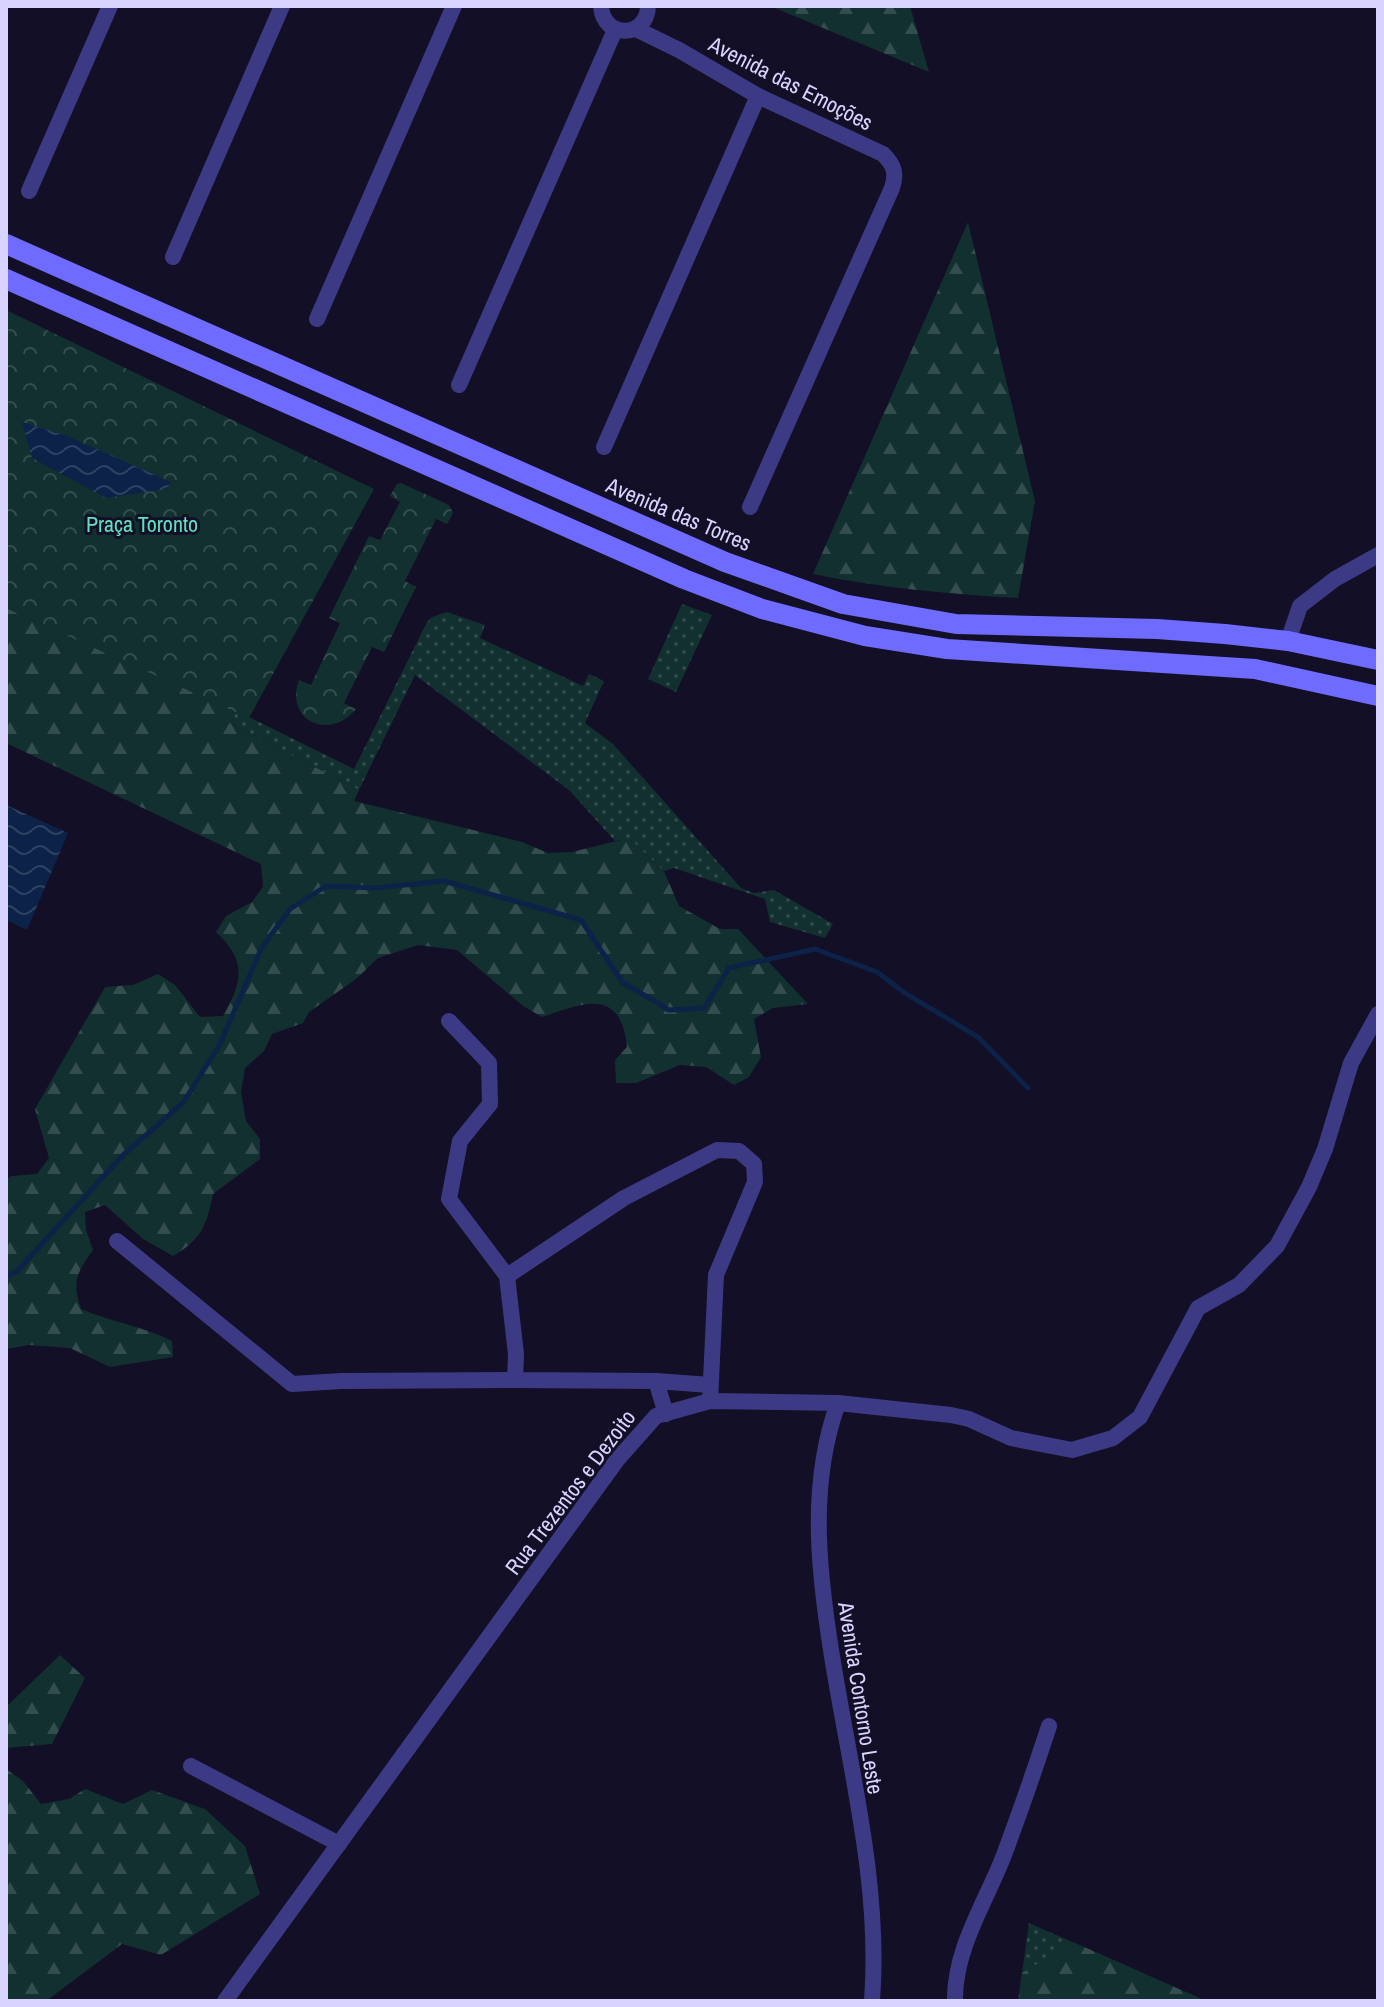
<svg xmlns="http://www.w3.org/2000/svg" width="1384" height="2007" viewBox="0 0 1384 2007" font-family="'Archivo Narrow',sans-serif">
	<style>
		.grass { fill: url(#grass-dots) }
		.forest { fill: url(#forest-firs) }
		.park { fill: url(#park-crowns) }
		.water { fill: url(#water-waves) }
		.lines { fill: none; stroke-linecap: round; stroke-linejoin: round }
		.stream { stroke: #0c2248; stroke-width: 5 }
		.minor { stroke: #3d3a85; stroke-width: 16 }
		.secondary { stroke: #6f6bff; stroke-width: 20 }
		.labels { text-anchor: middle; stroke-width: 6; stroke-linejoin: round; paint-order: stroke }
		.street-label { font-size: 22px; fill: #d9d4ff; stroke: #130f26 }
		.park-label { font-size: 22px; fill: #5fe0c0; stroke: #130f26 }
	</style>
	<defs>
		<pattern id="grass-dots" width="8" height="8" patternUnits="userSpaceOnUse" patternTransform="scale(2)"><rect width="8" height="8" fill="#12302f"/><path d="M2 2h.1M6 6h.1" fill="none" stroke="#344d4e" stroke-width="1.8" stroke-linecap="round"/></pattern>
		<pattern id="forest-firs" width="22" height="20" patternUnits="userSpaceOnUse" patternTransform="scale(2)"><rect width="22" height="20" fill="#12302f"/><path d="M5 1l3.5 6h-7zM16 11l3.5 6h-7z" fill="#344d4e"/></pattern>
		<pattern id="park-crowns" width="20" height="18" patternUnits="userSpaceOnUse" patternTransform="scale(2)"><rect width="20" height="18" fill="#12302f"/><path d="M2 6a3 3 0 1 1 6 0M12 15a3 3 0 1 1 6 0" fill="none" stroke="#344d4e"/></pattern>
		<pattern id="water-waves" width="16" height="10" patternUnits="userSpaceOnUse" patternTransform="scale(2)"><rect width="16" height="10" fill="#0c2248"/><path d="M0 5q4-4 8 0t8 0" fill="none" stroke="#2f4163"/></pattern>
	</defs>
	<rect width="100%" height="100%" fill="#130f26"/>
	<g class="grass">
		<polygon points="682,604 712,615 676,692 648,679"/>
		<polygon points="447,612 485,625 480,638 583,686 589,674 604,681 585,723 613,744 741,888 754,893 774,890 833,924 825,938 770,922 765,899 674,868 664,871 630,839 615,841 569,790 415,675 359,790 230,723 237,711 354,769 427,622 432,617"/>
		<polygon points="1029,1923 1206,2001 1018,2001"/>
	</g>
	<g class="forest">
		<polygon points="770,6 910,6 929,72"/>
		<path d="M968,222L1035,501L1018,598C948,594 881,588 813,574Z"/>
		<path d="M6,608L237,711L230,723L359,790L354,801L522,842L548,853L572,852L629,838L664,871L679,906L720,929H738L808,1004L773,1008L754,1019L761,1057L749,1077L734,1085L706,1067L680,1065L636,1083H616L615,1060L627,1047C621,986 583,1003 542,1017L523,1006L457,950L418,945L378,958L356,979L309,1012L303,1023L272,1034L264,1051L245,1068L241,1092L246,1121L260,1139V1159L213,1194C207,1225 201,1240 173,1256L143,1239L105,1205L85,1212L86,1230L93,1250C76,1274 72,1281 81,1309C112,1322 142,1326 172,1341L173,1357L110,1367L70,1348L29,1345L6,1349V1180L11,1176L37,1174L49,1158L35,1109L105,987L133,985L158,974L175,985L200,1017L223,1016C243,981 247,961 216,932L226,916L252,902L263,887L261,864L6,743Z"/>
		<polygon points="60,1655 85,1678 52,1744 6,1748 6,1707"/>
		<polygon points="6,1769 23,1781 41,1804 69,1799 85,1789 123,1804 152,1790 205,1809 245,1846 260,1894 161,1955 122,1944 46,2001 6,2001"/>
		<polygon points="1073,1942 1206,2001 1019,2001 1022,1973"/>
	</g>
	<g class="park">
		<polygon points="6,310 374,489 249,718 6,608"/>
		<path d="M401,483L449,505L453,513L447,524L436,519L405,581L416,587L384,652L372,647L344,703L356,709C329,742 284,720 299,680L311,685L340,623L329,618L369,536L380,540L400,502L390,496L397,484Z"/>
	</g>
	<g class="water">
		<polygon points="22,422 67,436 171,482 167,489 106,498 32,458"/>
		<polygon points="6,805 68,833 27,930 6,920"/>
	</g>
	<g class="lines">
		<polyline class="stream" points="6,1277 18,1270 123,1155 183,1103 220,1044 261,949 290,909 326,886 375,888 444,881 581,920 622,982 669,1010 704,1008 729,968 815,949 877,972 905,993 978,1037 1028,1088"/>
		<g class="minor">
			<path d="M601,6C603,39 647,39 648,6"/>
			<path d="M636,29L679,50L758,96L883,154C894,165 897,173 892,188L750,507"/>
			<polyline points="29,191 110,6"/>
			<polyline points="173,257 282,6"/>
			<polyline points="317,319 454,6"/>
			<polyline points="459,385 615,30"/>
			<polyline points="604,447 758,96"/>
			<polyline points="1288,641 1300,606 1335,579 1378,555"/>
			<polyline points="449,1021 489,1063 490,1104 460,1141 449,1199 507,1276 516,1354 515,1380 656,1381 666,1414"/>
			<polyline points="117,1241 292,1384 342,1381 515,1380"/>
			<polyline points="507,1276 624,1198 717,1150 739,1151 754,1164 755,1182 716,1275 710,1401"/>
			<polyline points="656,1381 710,1385"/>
			<path d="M838,1403C809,1484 818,1567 831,1650C849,1766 881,1883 872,2001"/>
			<polyline points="191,1766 339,1844"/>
			<polyline points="225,2001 617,1460 656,1416 710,1401 838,1403 951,1415 969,1419 1011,1438 1072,1450 1113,1438 1140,1417 1198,1308 1239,1285 1277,1246 1309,1187 1325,1149 1351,1063 1378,1014"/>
			<path d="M955,2001C954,1949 986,1902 1004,1855C1020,1812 1035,1769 1049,1726"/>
		</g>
		<g class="secondary">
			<polyline points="6,244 725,562 843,604 956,624 1157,629 1225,634 1288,641 1378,660"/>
			<polyline points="6,279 684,579 762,609 865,636 947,649 1255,669 1378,696"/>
		</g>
	</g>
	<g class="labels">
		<g class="street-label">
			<text transform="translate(791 83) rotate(27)" y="8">Avenida das Emoções</text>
			<text transform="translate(679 514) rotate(23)" y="8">Avenida das Torres</text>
			<text transform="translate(570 1492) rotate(-53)" y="8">Rua Trezentos e Dezoito</text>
			<text transform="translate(861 1698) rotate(81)" y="8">Avenida Contorno Leste</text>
		</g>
		<g class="park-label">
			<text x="142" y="532">Praça Toronto</text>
		</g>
	</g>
	<rect width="1384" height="2007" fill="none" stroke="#d9d4ff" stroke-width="16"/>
</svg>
